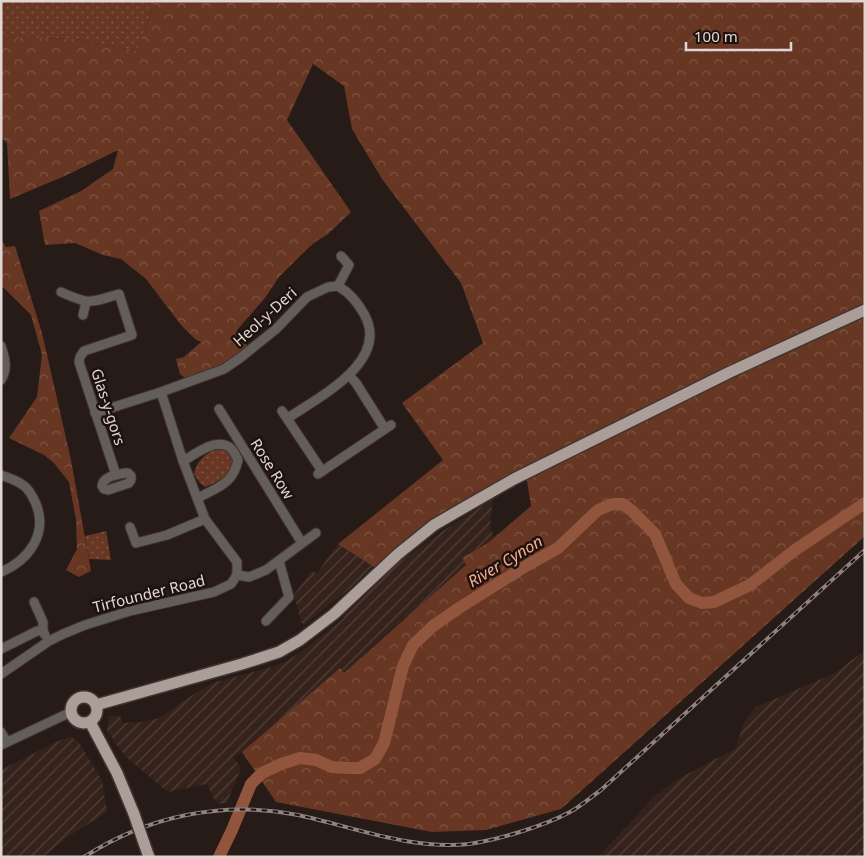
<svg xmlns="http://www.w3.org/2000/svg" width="866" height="858" viewBox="0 0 866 858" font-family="'Noto Sans',sans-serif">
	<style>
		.industrial { fill: url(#industrial-furrows) }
		.grass { fill: url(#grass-dots) }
		.forest { fill: url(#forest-crowns) }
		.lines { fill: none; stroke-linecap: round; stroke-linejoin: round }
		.river { stroke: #91543d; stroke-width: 12 }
		.minor-casing { stroke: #413531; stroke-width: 11 }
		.major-casing { stroke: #413531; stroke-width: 14 }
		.minor { stroke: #645e5b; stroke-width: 9 }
		.major { stroke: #ab9d98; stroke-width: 11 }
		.rail-casing { stroke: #8e8380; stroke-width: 4 }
		.rail { stroke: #1e120e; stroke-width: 2; stroke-dasharray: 5.5; stroke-linecap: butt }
		.major-bridge-casing { stroke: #413531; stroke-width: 14; stroke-linecap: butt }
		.major-bridge { stroke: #ab9d98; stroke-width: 11 }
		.labels { text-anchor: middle; stroke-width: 5; stroke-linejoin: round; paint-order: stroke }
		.street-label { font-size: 15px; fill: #e0d7d4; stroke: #1e120e }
		.water-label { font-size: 16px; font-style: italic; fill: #f6ac91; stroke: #1e120e }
	</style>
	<defs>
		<pattern id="industrial-furrows" width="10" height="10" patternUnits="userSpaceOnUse" patternTransform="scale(1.25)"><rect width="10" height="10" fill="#34221b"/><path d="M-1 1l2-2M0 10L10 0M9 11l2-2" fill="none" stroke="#51413b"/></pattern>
		<pattern id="grass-dots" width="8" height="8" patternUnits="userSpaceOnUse" patternTransform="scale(1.25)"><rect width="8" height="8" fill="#683724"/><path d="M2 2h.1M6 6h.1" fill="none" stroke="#7d5343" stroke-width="1.8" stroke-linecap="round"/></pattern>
		<pattern id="forest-crowns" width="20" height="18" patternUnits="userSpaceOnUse" patternTransform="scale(1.25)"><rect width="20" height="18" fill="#683724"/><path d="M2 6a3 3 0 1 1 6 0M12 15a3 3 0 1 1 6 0" fill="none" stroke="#7d5343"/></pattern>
	</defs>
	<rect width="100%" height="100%" fill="#271b17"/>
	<g class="industrial">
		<polygon points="493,499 490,526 494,538 462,558 466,565 344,673 340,669 242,752 233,757 241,768 227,803 219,804 214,799 207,784 168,792 126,757 114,742 111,735 107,733 109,716 120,716 123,723 141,722 159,718 197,692 215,682 272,667 287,661 303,650 344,618 342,617 398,563 444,530"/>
		<polygon points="338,544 373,566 348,590 304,625 301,622 297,605 293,596 311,571 317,573"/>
		<polygon points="865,650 865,857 598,857 654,797 678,779 736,748 743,724 756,707 835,673"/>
		<polygon points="71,737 78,741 102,780 107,812 69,836 43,857 1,857 1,770 58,741"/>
	</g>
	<g class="grass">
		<polygon points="1,1 155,1 137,51 76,39 1,37"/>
		<path d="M216,448C236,449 234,461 229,476L205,487L200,483L194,474C197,460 204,456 216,448Z"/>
		<polygon points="106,531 111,560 89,559 85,536"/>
	</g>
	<g class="forest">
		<polygon points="155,1 865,1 865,536 561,809 486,830 432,832 276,802 242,752 340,668 344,673 466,565 462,558 489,542 531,506 525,468 395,550 374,567 338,544 443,460 402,403 483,343 461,283 382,179 352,129 344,86 313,64 287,120 351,212 328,234 315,242 304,252 279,277 265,298 237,330 248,347 222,364 185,378 180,374 176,359 184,357 201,342 195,339 181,325 146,279 121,259 103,255 75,243 45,245 39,211 81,191 113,169 118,150 67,175 10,199 7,143 1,137 1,37 76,39 137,51"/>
		<polygon points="1,239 6,247 15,246 42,333 71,460 91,571 79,577 66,570 77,549 76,520 69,482 54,463 44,455 9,438 37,397 42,355 31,315 4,288 1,288"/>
	</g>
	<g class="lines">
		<polyline class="river" points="219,857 232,830 251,784 262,773 281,764 300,758 316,760 332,767 349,768 360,768 375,759 384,743 403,666 413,645 433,626 459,608 526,566 558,548 598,510 613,504 623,504 632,511 655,534 676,584 689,598 702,603 714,602 750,585 795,550 865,503"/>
		<defs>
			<g id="minor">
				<polyline points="338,286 349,265 341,256"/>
				<path d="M61,292C90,305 89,303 119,294L132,335L84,351L80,357L79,362L116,475"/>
				<polyline points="83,315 86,302"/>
				<path d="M1,346C5,358 8,369 1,380"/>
				<polyline points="349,375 356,383 385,429"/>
				<polyline points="161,392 183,461 205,519 237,562 237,575"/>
				<polyline points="219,409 302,543"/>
				<polyline points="282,411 322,471"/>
				<path d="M95,413L161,392L224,369L240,358L276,329L307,297L328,287L338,286C350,293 357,301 364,314C391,361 319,397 288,418"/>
				<path d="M183,461C196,454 215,438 229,447C233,449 236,456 238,460C233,484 218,487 198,498"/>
				<path d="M125,473H128L131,476V480L129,483L108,490L104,489L102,486C103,476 117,475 125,473Z"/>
				<polyline points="318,474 391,425"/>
				<path d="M1,475C9,478 16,480 23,485C29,489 33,497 36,504C48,534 29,560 1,572"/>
				<polyline points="130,527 136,543 167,535 205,519"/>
				<polyline points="34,602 43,622 43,631 45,635"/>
				<polyline points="266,621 289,597 279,561"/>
				<polyline points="1,649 37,631 43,631"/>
				<polyline points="1,674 49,641 63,634 85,625 130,611 214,592 231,584 237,575 249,577 266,570 316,533"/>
				<polyline points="1,732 7,742"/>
				<polyline points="1,745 71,712"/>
			</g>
			<g id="major">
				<circle cx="84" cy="710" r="13"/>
				<polyline points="96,705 242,664 279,652 300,640 334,614 398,554 413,542 434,525 465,507 514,479 730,372 865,310"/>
				<polyline points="90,722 117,773 134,814"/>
				<polyline points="144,843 149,857"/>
			</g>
		</defs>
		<use href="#minor" class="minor-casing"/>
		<use href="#major" class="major-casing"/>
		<use href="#minor" class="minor"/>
		<use href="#major" class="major"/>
		<defs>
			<path id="rail" d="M84,857C148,816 222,800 298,815C354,827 410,850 469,844C498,840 544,826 570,812C581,806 591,797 601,790L865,550"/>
		</defs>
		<use href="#rail" class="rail-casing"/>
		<use href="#rail" class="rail"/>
		<defs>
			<polyline id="major-bridge" points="134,814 144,843"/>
		</defs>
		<use href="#major-bridge" class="major-bridge-casing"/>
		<use href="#major-bridge" class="major-bridge"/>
	</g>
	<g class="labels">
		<g class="street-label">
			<text transform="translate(265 317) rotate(-42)" y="5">Heol-y-Deri</text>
			<text transform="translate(108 407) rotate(72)" y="5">Glas-y-gors</text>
			<text transform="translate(272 469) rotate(58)" y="5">Rose Row</text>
			<text transform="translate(149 594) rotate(-14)" y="5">Tirfounder Road</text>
		</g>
		<g class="water-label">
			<text transform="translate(505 561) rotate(-31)" y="6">River Cynon</text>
		</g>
	</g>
	<rect width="866" height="858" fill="none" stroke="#e0d7d4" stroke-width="5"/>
	<path d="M686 42v8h105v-8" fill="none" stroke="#e0d7d4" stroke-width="2.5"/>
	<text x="694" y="42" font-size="15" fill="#e0d7d4" stroke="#1e120e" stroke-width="4" paint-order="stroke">100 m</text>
</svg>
